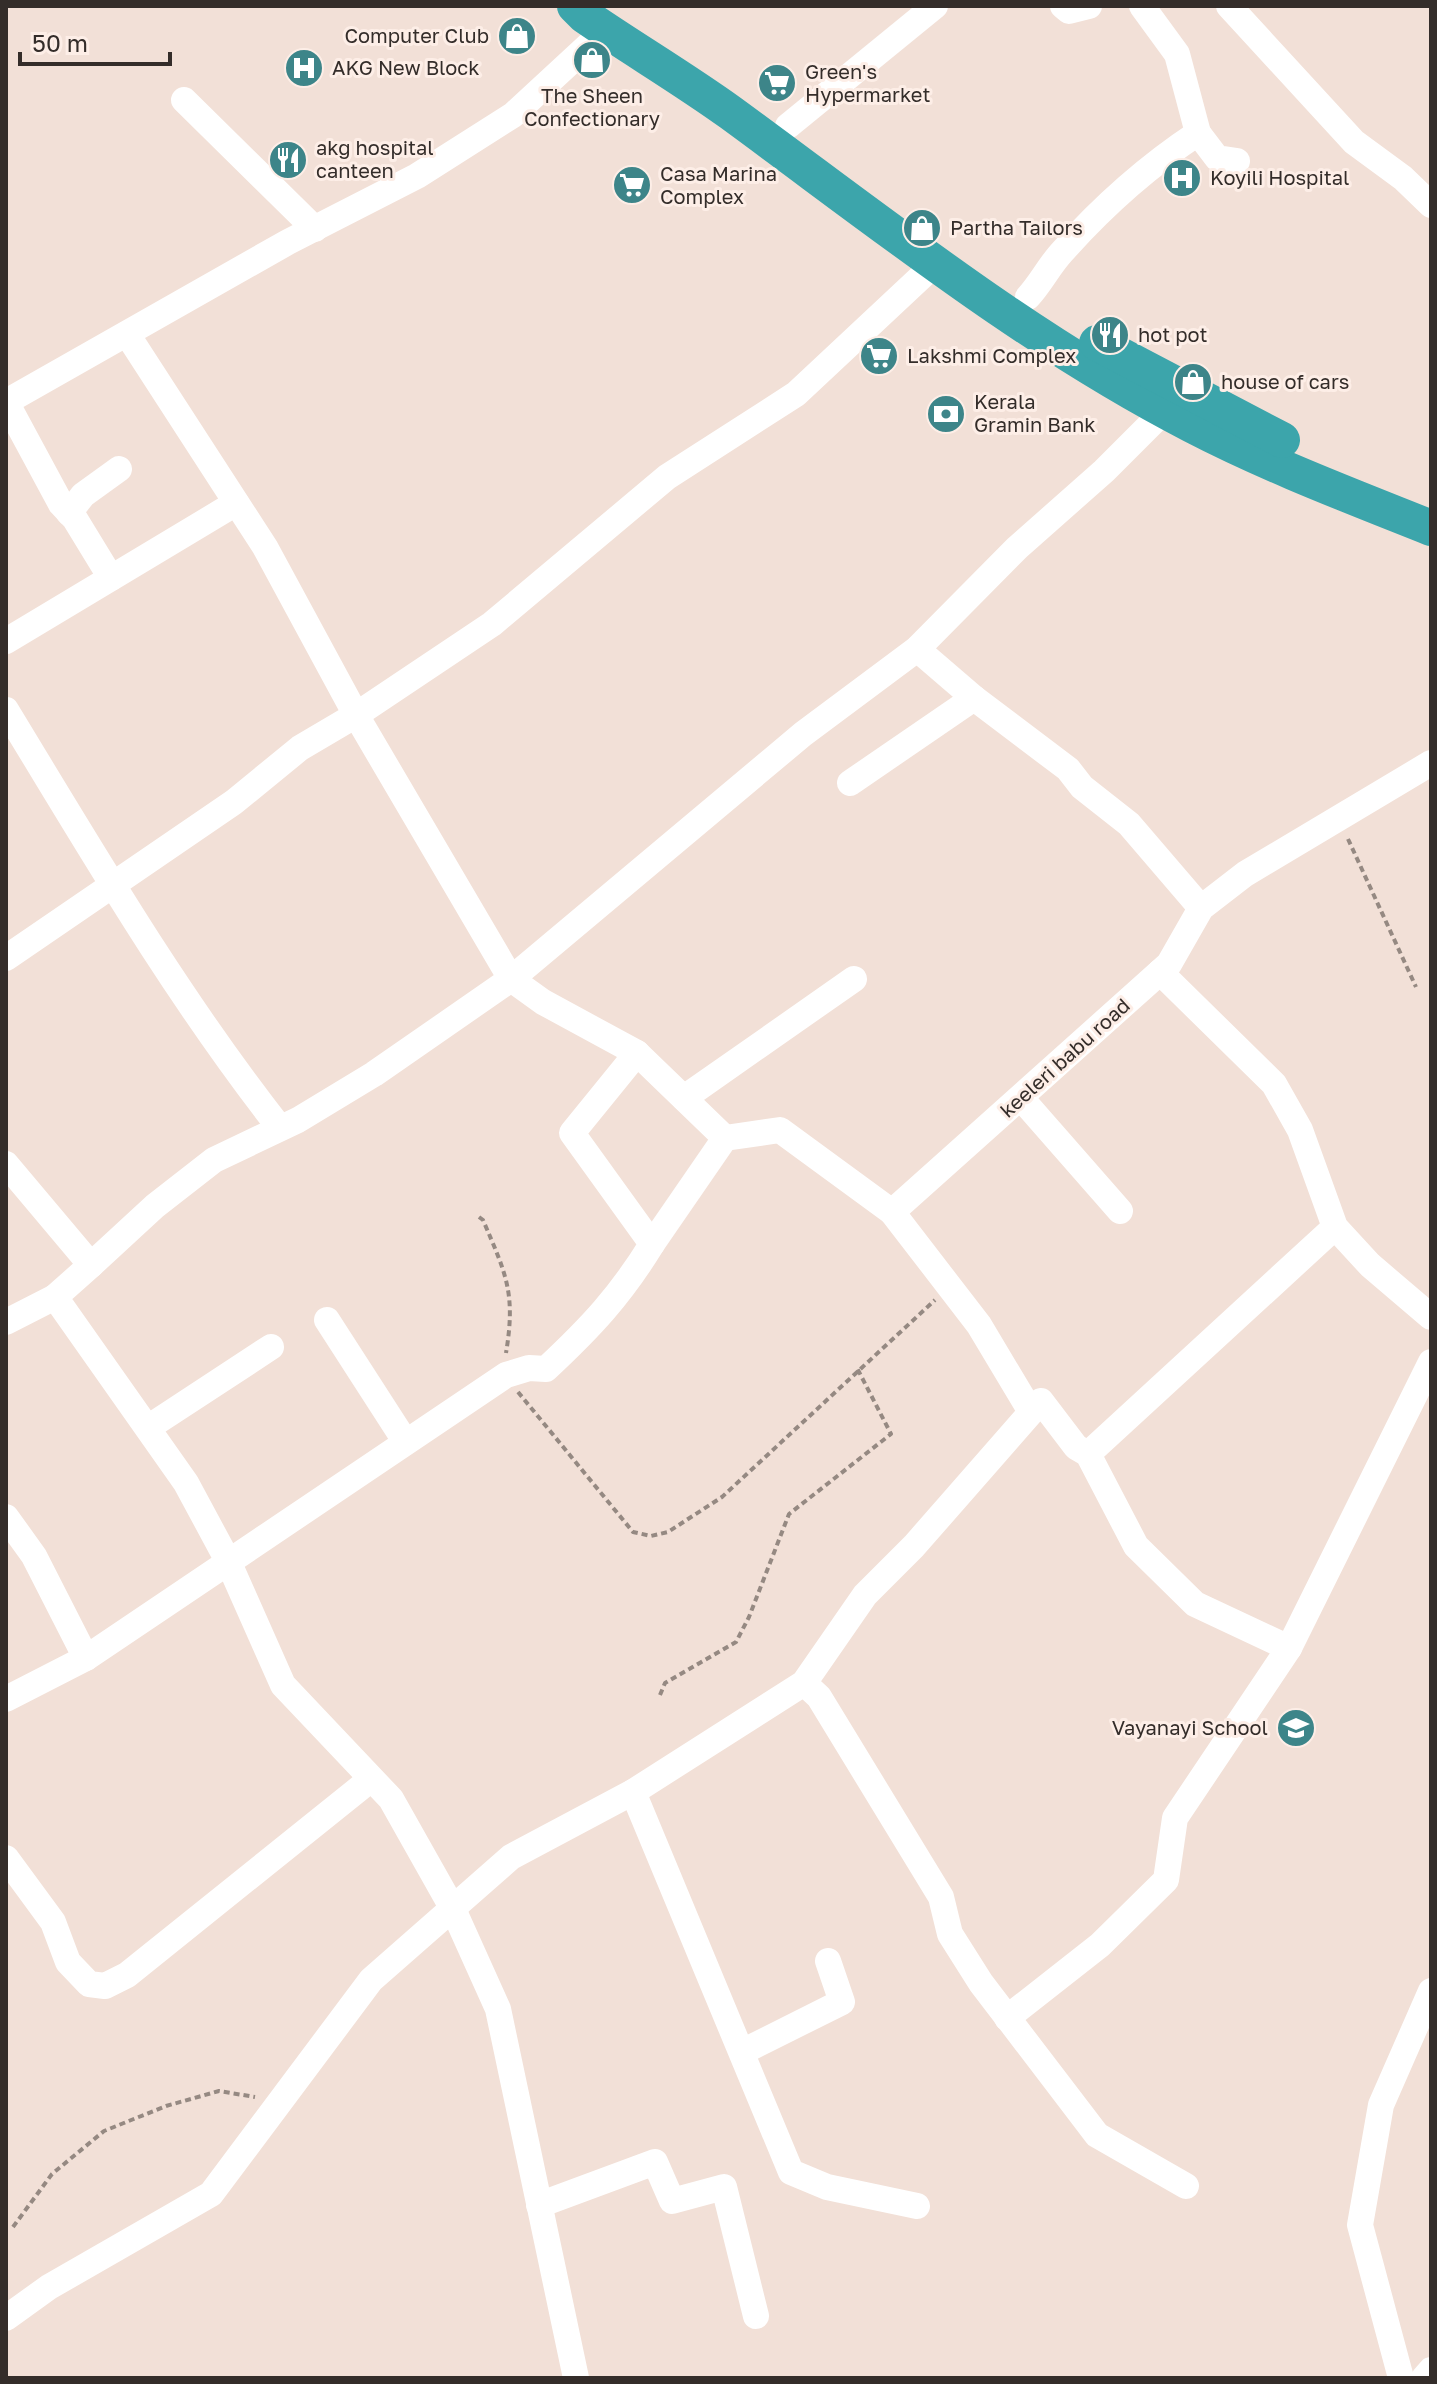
<svg xmlns="http://www.w3.org/2000/svg" width="1437" height="2384" viewBox="0 0 1437 2384" font-family="'Golos Text',sans-serif">
	<style>
		.lines { fill: none; stroke-linecap: round; stroke-linejoin: round }
		.path { stroke: #958982; stroke-width: 4; stroke-dasharray: 6 4; stroke-linecap: butt }
		.minor { stroke: #fff; stroke-width: 26 }
		.highway { stroke: #3ca5ab; stroke-width: 36 }
		.labels { text-anchor: middle; stroke-width: 6; stroke-linejoin: round; paint-order: stroke }
		.poi-label { font-size: 20px; fill: #342d2a; stroke: #fdeee7; text-anchor: start }
		.street-label { font-size: 20px; fill: #342d2a; stroke: #fdeee7 }
	</style>
	<rect width="100%" height="100%" fill="#f2e0d7"/>
	<g class="lines">
		<g class="path">
			<polyline points="1348,839 1416,987"/>
			<path d="M479,1217L483,1220C506,1274 516,1293 506,1353"/>
			<polyline points="518,1392 633,1532 651,1536 668,1532 722,1497 935,1300"/>
			<polyline points="660,1695 665,1683 736,1642 749,1617 789,1514 891,1434 857,1368"/>
			<polyline points="13,2227 52,2174 104,2131 166,2106 219,2091 255,2097"/>
		</g>
		<g class="minor">
			<polyline points="1063,6 1069,11 1089,6"/>
			<polyline points="1142,6 1177,54 1198,133"/>
			<polyline points="1229,6 1354,142 1403,178 1431,205"/>
			<polyline points="184,100 315,229"/>
			<polyline points="788,126 935,6"/>
			<path d="M1028,297C1041,283 1049,266 1062,252C1102,207 1148,166 1198,133L1217,158L1237,161"/>
			<polyline points="6,402 288,242 417,176 513,115 605,30"/>
			<polyline points="6,402 61,504 75,519 111,578"/>
			<polyline points="69,513 83,495 119,469"/>
			<polyline points="6,641 236,503"/>
			<polyline points="974,698 1068,769 1082,787 1129,824 1201,908"/>
			<path d="M6,710C93,853 177,997 280,1128"/>
			<polyline points="850,783 974,698 917,649"/>
			<polyline points="6,958 234,802 300,748 356,715 265,547 127,334"/>
			<polyline points="1160,972 1274,1084 1300,1130 1335,1227 1370,1265 1431,1317"/>
			<polyline points="684,1098 854,979"/>
			<polyline points="1021,1098 1120,1211"/>
			<polyline points="6,1164 91,1265 55,1297 186,1483 228,1561 283,1685 391,1799 453,1909 498,2009 576,2378"/>
			<polyline points="892,1212 780,1130 725,1138 637,1053 543,1002 511,979 803,734 917,649 1017,548 1104,471 1165,410"/>
			<polyline points="652,1244 725,1138"/>
			<polyline points="91,1265 155,1206 214,1160 298,1120 374,1074 511,979 356,715 492,624 667,477 796,394 936,263"/>
			<polyline points="327,1320 405,1441"/>
			<polyline points="6,1322 55,1297"/>
			<polyline points="1031,1412 979,1325 892,1212 1169,964 1201,908 1245,874 1431,763"/>
			<polyline points="149,1427 271,1347"/>
			<polyline points="1088,1454 1335,1227"/>
			<polyline points="6,1517 34,1556 86,1658"/>
			<polyline points="804,1683 819,1697 941,1897 950,1934 981,1983 1097,2135 1186,2186"/>
			<path d="M6,1699L86,1658L506,1375L529,1368L546,1369C591,1327 620,1296 652,1244L572,1133L637,1053"/>
			<polyline points="633,1792 791,2172 827,2187 917,2206"/>
			<polyline points="6,1858 53,1922 68,1962 89,1984 105,1986 127,1975 371,1779"/>
			<polyline points="1007,2018 1100,1945 1166,1880 1175,1818 1289,1648"/>
			<polyline points="742,2052 842,2002 828,1961"/>
			<polyline points="539,2205 655,2162 672,2201 724,2187 756,2316"/>
			<polyline points="6,2318 49,2287 211,2194 371,1980 511,1857 633,1792 804,1683 865,1595 914,1546 1041,1401 1076,1447 1088,1454 1136,1546 1195,1604 1289,1648 1431,1362"/>
			<polyline points="1401,2378 1360,2225 1381,2105 1431,1991"/>
			<polyline points="1424,2378 1431,2370"/>
		</g>
		<g class="highway">
			<path d="M575,6L585,16C633,49 684,79 731,113C880,222 1027,340 1192,425C1269,465 1351,496 1431,528"/>
			<polyline points="1097,343 1282,440"/>
		</g>
	</g>
	<defs>
		<symbol id="shop-disc" viewBox="-11 -11 22 22"><circle r="9.5" fill="#3d8589" stroke="#fdeee7"/><path d="M-5-2.5h2.3a2.7 3.5 0 0 1 5.4 0H5L5.5 6h-11ZM-1.5-2.5h3a1.5 2.3 0 0 0-3 0Z" fill="#fff"/></symbol>
		<symbol id="hospital-disc" viewBox="-11 -11 22 22"><circle r="9.5" fill="#3d8589" stroke="#fdeee7"/><path d="M-5-5h3v3.5h4V-5h3V5h-3V1.5h-4V5h-3Z" fill="#fff"/></symbol>
		<symbol id="supermarket-disc" viewBox="-11 -11 22 22"><circle r="9.5" fill="#3d8589" stroke="#fdeee7"/><path d="M-6-5.5h2.5l.6 2H6L4.5 2H-2.5L-4.4-4H-6ZM-1.5 3.2a1.3 1.3 0 1 0 .1 0ZM3 3.2a1.3 1.3 0 1 0 .1 0Z" fill="#fff"/></symbol>
		<symbol id="restaurant-disc" viewBox="-11 -11 22 22"><circle r="9.5" fill="#3d8589" stroke="#fdeee7"/><path d="M-5-6h1v4h1v-4h1v4h1v-4h1v5L-1.5 .5V6h-2V.5L-5-1ZM5-6V6H3V1.5H1.5Q1.5-4 5-6Z" fill="#fff"/></symbol>
		<symbol id="bank-disc" viewBox="-11 -11 22 22"><circle r="9.5" fill="#3d8589" stroke="#fdeee7"/><path d="M-6-4H6V4H-6ZM0-2.3a2.3 2.3 0 1 0 0 4.6a2.3 2.3 0 1 0 0-4.6Z" fill="#fff"/></symbol>
		<symbol id="school-disc" viewBox="-11 -11 22 22"><circle r="9.5" fill="#3d8589" stroke="#fdeee7"/><path d="M0-5L7-2L0 1L-7-2ZM-4 1L0 2.5L4 1V4Q0 6-4 4Z" fill="#fff"/></symbol>
	</defs>
	<g fill-rule="evenodd">
		<use href="#shop-disc" x="495" y="14" width="44" height="44"/>
		<use href="#shop-disc" x="570" y="38" width="44" height="44"/>
		<use href="#hospital-disc" x="282" y="46" width="44" height="44"/>
		<use href="#supermarket-disc" x="755" y="61" width="44" height="44"/>
		<use href="#restaurant-disc" x="266" y="138" width="44" height="44"/>
		<use href="#hospital-disc" x="1160" y="156" width="44" height="44"/>
		<use href="#supermarket-disc" x="610" y="163" width="44" height="44"/>
		<use href="#shop-disc" x="900" y="206" width="44" height="44"/>
		<use href="#restaurant-disc" x="1088" y="313" width="44" height="44"/>
		<use href="#supermarket-disc" x="857" y="334" width="44" height="44"/>
		<use href="#shop-disc" x="1171" y="360" width="44" height="44"/>
		<use href="#bank-disc" x="924" y="392" width="44" height="44"/>
		<use href="#school-disc" x="1274" y="1706" width="44" height="44"/>
	</g>
	<g class="labels">
		<g class="poi-label">
			<text x="489" y="43" text-anchor="end">Computer Club</text>
			<text x="332" y="75">AKG New Block</text>
			<text x="805" y="79">Green's<tspan x="805" dy="23">Hypermarket</tspan></text>
			<text x="592" y="103" text-anchor="middle">The Sheen<tspan x="592" dy="23">Confectionary</tspan></text>
			<text x="316" y="155">akg hospital<tspan x="316" dy="23">canteen</tspan></text>
			<text x="660" y="181">Casa Marina<tspan x="660" dy="23">Complex</tspan></text>
			<text x="1210" y="185">Koyili Hospital</text>
			<text x="950" y="235">Partha Tailors</text>
			<text x="1138" y="342">hot pot</text>
			<text x="907" y="363">Lakshmi Complex</text>
			<text x="1221" y="389">house of cars</text>
			<text x="974" y="409">Kerala<tspan x="974" dy="23">Gramin Bank</tspan></text>
			<text x="1268" y="1735" text-anchor="end">Vayanayi School</text>
		</g>
		<g class="street-label">
			<text transform="translate(1065 1058) rotate(-42)" y="7">keeleri babu road</text>
		</g>
	</g>
	<rect width="1437" height="2384" fill="none" stroke="#342d2a" stroke-width="16"/>
	<path d="M20 52v12h150v-12" fill="none" stroke="#342d2a" stroke-width="4"/>
	<text x="32" y="52" font-size="24" fill="#342d2a" stroke="#fdeee7" stroke-width="6" paint-order="stroke">50 m</text>
</svg>
